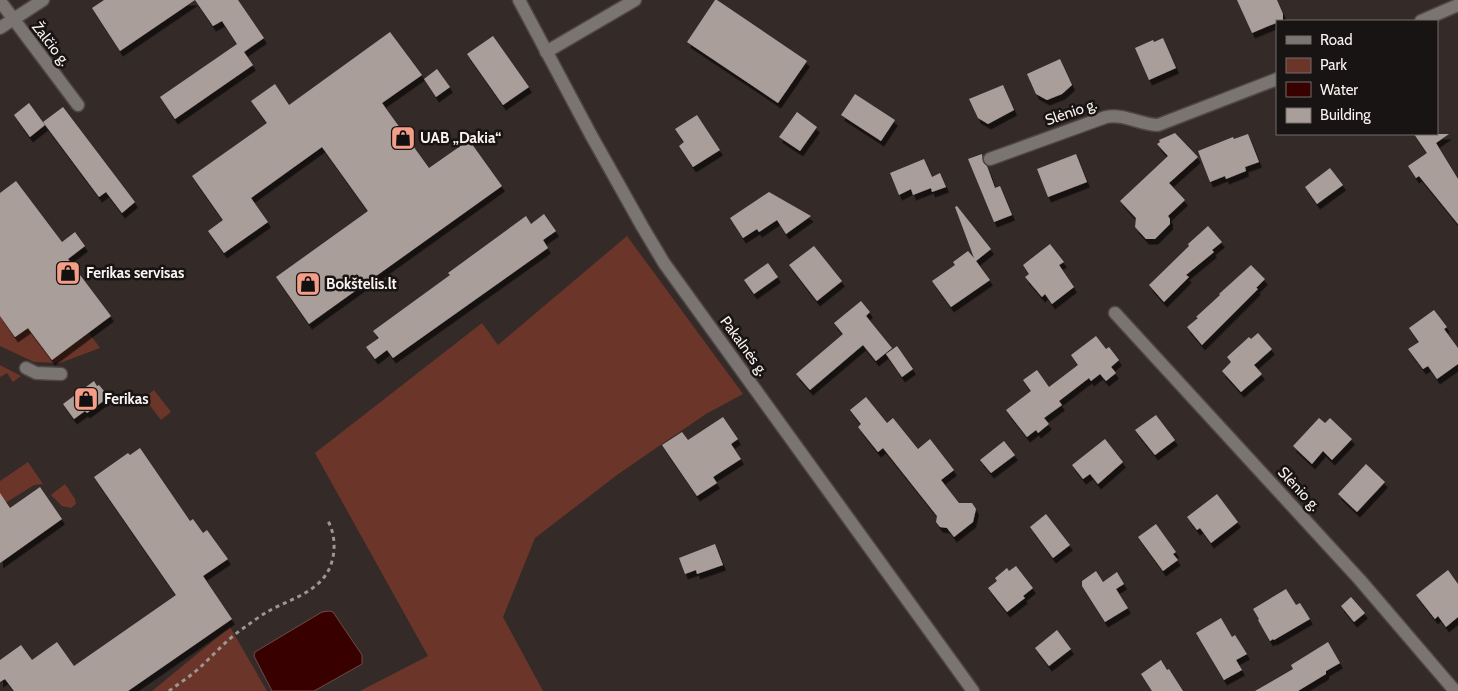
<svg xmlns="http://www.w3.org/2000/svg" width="1458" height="691" viewBox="0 0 1458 691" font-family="Cabin,sans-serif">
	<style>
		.green { fill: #6b3629 }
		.water { fill: #380100; stroke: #724948 }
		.building { fill: #aa9e9a; filter: url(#shadow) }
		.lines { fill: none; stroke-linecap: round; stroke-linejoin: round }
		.minor-casing { stroke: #504644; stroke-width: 15 }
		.path { stroke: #9e9694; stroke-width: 3; stroke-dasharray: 4 4; stroke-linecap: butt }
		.minor { stroke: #7a7473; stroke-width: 12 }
		.labels { text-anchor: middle; stroke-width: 5; stroke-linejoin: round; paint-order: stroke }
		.street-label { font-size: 15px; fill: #f9f2f0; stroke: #181413 }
		.poi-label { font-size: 15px; font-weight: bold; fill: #f9f2f0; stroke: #181413; text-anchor: start }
	</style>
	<defs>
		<filter id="shadow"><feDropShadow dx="3" dy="5.5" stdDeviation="0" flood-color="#0009"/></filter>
	</defs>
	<rect width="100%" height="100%" fill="#342a28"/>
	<g class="green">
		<polygon points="627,236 743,394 706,414 659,446 617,475 535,538 503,617 543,691 360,691 428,656 315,453 482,323 498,345"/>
		<polygon points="0,316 15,336 28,328 52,360 89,333 100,348 60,363 34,362 0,346"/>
		<polygon points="0,365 21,376 13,382 7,373 0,377"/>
		<polygon points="154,390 171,412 161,420 144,398"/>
		<polygon points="28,462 43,484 34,485 7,502 4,501 0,503 0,481"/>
		<polygon points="65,484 75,499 76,504 71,508 62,506 51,495"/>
		<polygon points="230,627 267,691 152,691"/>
	</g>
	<polygon class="water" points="329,611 333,612 362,655 362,664 314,691 272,691 254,656 255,652 322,612"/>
	<g class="building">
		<polygon points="104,0 195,0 120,51 92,8"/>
		<polygon points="195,0 238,0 264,38 244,52 253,65 175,119 160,97 237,44 222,21 213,26"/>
		<polygon points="715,0 717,0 807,61 778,103 687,42"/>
		<polygon points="1237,0 1277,0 1283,14 1283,20 1252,33"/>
		<polygon points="390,32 422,75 382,103 429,168 469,140 502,186 309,324 276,277 368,211 322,147 251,198 268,222 224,253 208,231 223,220 192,176 267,123 251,101 275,84 289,105"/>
		<polygon points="493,36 529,87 503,105 467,54"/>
		<polygon points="1163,38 1176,68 1149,80 1135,48 1153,40 1154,42"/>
		<polygon points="1060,59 1072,85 1062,94 1047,100 1036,94 1027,74"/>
		<polygon points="437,69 450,87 436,97 424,79"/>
		<polygon points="1003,85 1014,110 988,124 978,118 969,99"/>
		<polygon points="855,94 895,120 881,141 841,115"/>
		<polygon points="29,103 45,125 30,137 14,115"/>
		<polygon points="63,107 135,202 122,213 106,192 99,197 43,122"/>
		<polygon points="797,112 817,127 800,151 779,137"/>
		<polygon points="697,115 720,150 693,167 679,146 684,142 675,129"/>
		<polygon points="1175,133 1198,157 1169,183 1185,200 1168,216 1170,219 1170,224 1155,239 1146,239 1135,227 1136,218 1120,201 1168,156 1157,144 1160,142 1159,140"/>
		<polygon points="1248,134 1259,162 1245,167 1246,171 1226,179 1225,176 1210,182 1198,151 1233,137 1234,139"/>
		<polygon points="1414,134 1449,134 1436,143 1458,179 1458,224 1419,176 1416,178 1408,166 1427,153"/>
		<polygon points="982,154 983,162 987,166 995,188 1000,186 1012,215 994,222 968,159"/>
		<polygon points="1076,154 1087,182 1048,197 1037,169"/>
		<polygon points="924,159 932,177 940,173 946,187 932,192 931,188 913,195 911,189 899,195 890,173"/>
		<polygon points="1330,168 1343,185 1317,204 1305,187"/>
		<polygon points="16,181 62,242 75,232 85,246 68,259 111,316 52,360 28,328 15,337 0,316 0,193"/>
		<polygon points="769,192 811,216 786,234 777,220 759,232 757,229 743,238 730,218"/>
		<polygon points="957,206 991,249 976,261 990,280 951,307 932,281 955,265 953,262 968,251 974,258 955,207"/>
		<polygon points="544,214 556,231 543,240 548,248 393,358 387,350 375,359 366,347 379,338 373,331 450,275 448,273 526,216 531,224"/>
		<polygon points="1208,226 1222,242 1212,250 1214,252 1186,275 1189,277 1164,302 1149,285 1189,246 1188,244"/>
		<polygon points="1050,244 1064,262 1059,265 1074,287 1052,304 1045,294 1042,297 1025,277 1029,274 1023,265"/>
		<polygon points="814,246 842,281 817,301 789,265"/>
		<polygon points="768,263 778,277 754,294 744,280"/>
		<polygon points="1251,265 1265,279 1256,288 1258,289 1202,345 1187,327 1198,318 1196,317 1220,295 1219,294"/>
		<polygon points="861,301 870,312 866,316 892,348 876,361 863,345 810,390 796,374 843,334 834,323"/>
		<polygon points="1434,310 1447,327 1444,329 1458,348 1458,364 1437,379 1428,366 1423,369 1408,349 1419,342 1409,328"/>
		<polygon points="1258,333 1272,349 1254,365 1262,374 1241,392 1222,371 1231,362 1227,357 1249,337 1251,339"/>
		<polygon points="1096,336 1106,349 1109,347 1119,360 1111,367 1116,373 1106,381 1100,374 1091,381 1089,378 1059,401 1062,405 1044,418 1049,424 1038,433 1036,430 1027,437 1006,410 1031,391 1023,380 1037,370 1049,387 1078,365 1071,355"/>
		<polygon points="897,346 913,369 902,377 886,354"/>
		<polygon points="94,381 97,386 99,385 109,397 87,413 85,411 74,419 63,404"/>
		<polygon points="866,397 887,423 893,418 918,449 930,439 954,470 941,480 959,503 972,503 976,509 973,522 954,537 947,528 940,527 936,522 937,516 883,448 878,452 858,427 861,424 850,410"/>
		<polygon points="1156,415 1175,440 1155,455 1135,430"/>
		<polygon points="723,417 738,439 731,444 741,459 713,477 717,483 697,496 662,445 682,432 688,440"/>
		<polygon points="1319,418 1325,423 1330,418 1352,439 1332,460 1323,451 1312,464 1293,446"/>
		<polygon points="1105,439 1123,462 1098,484 1090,474 1083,479 1072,465"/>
		<polygon points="1004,441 1015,455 991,473 980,460"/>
		<polygon points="140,448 190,521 193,519 203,533 207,530 228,559 203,576 232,619 128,691 14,691 5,679 0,682 0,660 21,645 32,660 57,642 74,666 176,595 94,477 128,453 130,455"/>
		<polygon points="1366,464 1385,482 1357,512 1338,494"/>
		<polygon points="40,487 62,519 0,563 0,493 10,508"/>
		<polygon points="1217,494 1238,522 1211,543 1200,528 1197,530 1187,517"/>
		<polygon points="1046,514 1070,545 1053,558 1030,527"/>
		<polygon points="1156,524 1176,552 1173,554 1178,560 1163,571 1138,537"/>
		<polygon points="715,544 723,565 697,574 696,570 685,574 679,558"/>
		<polygon points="1016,566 1033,588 1023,596 1025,598 1007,612 988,588 997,581 995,578 1007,568 1009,571"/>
		<polygon points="1448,570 1458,584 1458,617 1446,627 1438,616 1435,619 1416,595"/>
		<polygon points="1096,571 1103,582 1117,572 1124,584 1116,589 1128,608 1105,622 1082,586 1082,581"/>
		<polygon points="1286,589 1296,605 1300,603 1310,619 1274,640 1273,639 1270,641 1258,620 1259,619 1253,609"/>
		<polygon points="1351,597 1365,613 1354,622 1341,606"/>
		<polygon points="1221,618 1232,637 1235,635 1247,654 1236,660 1242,670 1224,680 1196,633"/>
		<polygon points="1057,630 1071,649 1049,666 1035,648"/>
		<polygon points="1328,642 1340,663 1326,671 1326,674 1298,691 1255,691 1293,669 1291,665"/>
		<polygon points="1161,660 1167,670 1169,669 1183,691 1152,691 1141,674"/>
	</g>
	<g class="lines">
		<defs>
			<g id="minor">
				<polyline points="519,0 591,135 642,226 664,263 973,691"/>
				<polyline points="0,1 78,105"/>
				<polyline points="1421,21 1458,5"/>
				<polyline points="0,28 43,0"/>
				<polyline points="546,52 635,0"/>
				<path d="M990,159L1106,117C1124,113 1140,125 1158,125L1277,79"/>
				<polyline points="1115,313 1360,580 1455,691"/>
				<polyline points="26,368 36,373 61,374"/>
			</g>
		</defs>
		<use href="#minor" class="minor-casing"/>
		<path class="path" d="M169,691C178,684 188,678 197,670C213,656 227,639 245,627C252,622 260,616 267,612C286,601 312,594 325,576C336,561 337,537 328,521"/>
		<use href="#minor" class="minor"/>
	</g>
	<defs>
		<symbol id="shop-square" viewBox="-11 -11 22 22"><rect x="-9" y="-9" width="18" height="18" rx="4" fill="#f49e88" stroke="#181413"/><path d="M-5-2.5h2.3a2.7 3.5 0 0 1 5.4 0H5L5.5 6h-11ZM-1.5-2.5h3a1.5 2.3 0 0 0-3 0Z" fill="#111"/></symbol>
	</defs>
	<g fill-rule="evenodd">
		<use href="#shop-square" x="389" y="124" width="28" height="28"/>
		<use href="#shop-square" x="54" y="259" width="28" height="28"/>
		<use href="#shop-square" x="294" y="270" width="28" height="28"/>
		<use href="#shop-square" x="72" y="385" width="28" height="28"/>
	</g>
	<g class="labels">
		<g class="street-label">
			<text transform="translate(51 44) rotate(52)" y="5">Žalčio g.</text>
			<text transform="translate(1071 112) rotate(-19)" y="5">Slėnio g.</text>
			<text transform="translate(744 346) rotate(54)" y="5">Pakalnės g.</text>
			<text transform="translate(1299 489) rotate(47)" y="5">Slėnio g.</text>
		</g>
		<g class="poi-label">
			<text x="420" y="143">UAB „Dakia“</text>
			<text x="86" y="278">Ferikas servisas</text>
			<text x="326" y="289">Bokštelis.lt</text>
			<text x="104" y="404">Ferikas</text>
		</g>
	</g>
	<rect x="1276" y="20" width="162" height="115" fill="#181413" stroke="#726d6b"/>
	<rect x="1286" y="36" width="25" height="8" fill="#7a7473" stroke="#726d6b"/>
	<text x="1320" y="45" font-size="15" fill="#f9f2f0">Road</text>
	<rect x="1286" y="58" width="25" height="15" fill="#6b3629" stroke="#726d6b"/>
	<text x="1320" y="70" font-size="15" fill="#f9f2f0">Park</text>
	<rect x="1286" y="82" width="25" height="15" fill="#380100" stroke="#726d6b"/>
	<text x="1320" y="95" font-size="15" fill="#f9f2f0">Water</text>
	<rect x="1286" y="108" width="25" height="15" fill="#aa9e9a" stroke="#726d6b"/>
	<text x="1320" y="120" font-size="15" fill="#f9f2f0">Building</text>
</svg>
